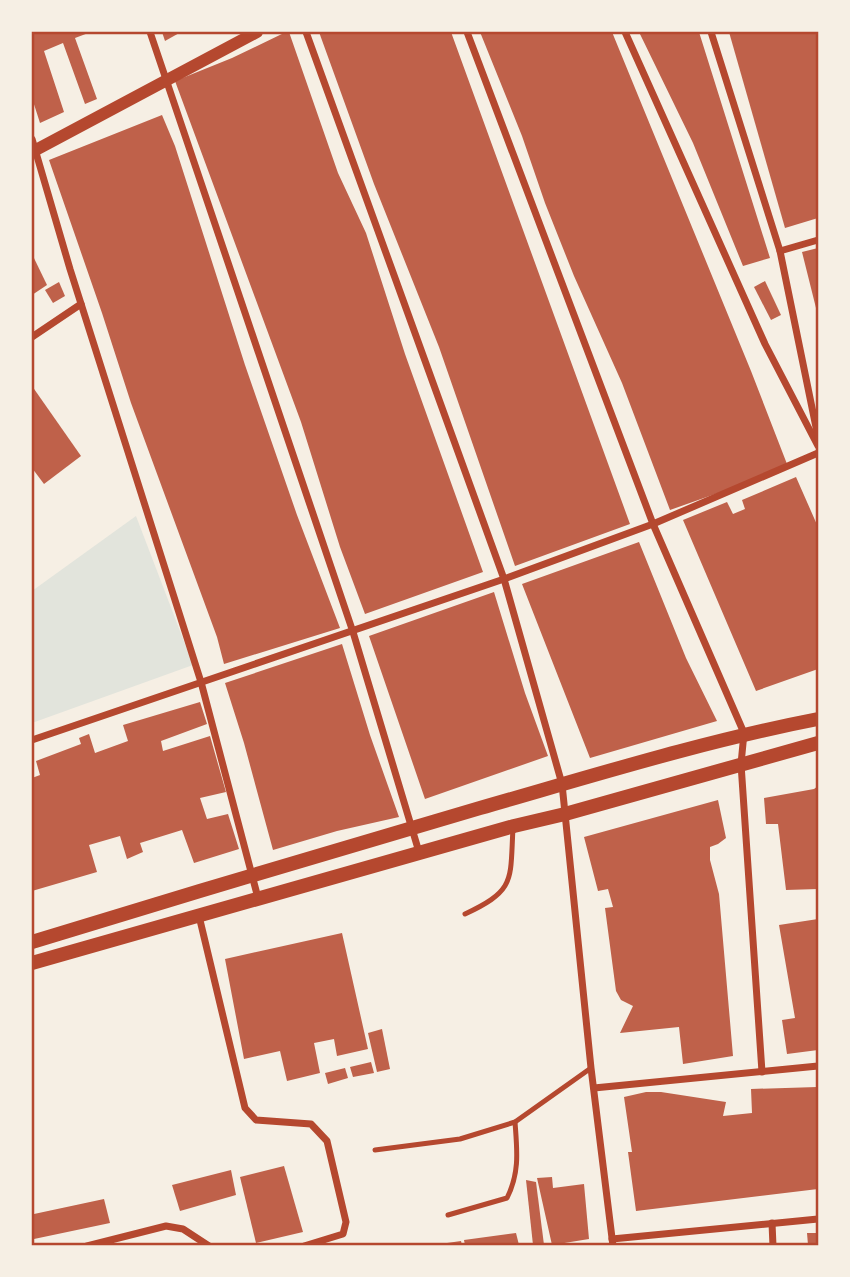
<svg xmlns="http://www.w3.org/2000/svg" width="850" height="1277" viewBox="0 0 850 1277" font-family="Signika,sans-serif">
	<style>
		.green { fill: #e2e4dc }
		.building { fill: #bf614a }
		.lines { fill: none; stroke-linecap: round; stroke-linejoin: round }
		.service { stroke: #b5482f; stroke-width: 5 }
		.minor { stroke: #b5482f; stroke-width: 7 }
		.tertiary { stroke: #b5482f; stroke-width: 12 }
		.secondary { stroke: #b5482f; stroke-width: 14 }
		.neatline { fill: none; stroke: #b5482f; stroke-width: 2.5 }
	</style>
	<rect width="100%" height="100%" fill="#f6efe4"/>
	<polygon class="green" points="136,516 193,665 32,723 32,591"/>
	<g class="building">
		<polygon points="32,32 91,32 75,38 97,99 85,104 63,43 44,51 64,112 40,123 32,98"/>
		<polygon points="162,32 181,32 165,41"/>
		<polygon points="286,32 289,32 338,173 366,233 405,354 483,572 365,614 340,547 301,422 175,81 232,58"/>
		<polygon points="319,32 451,32 630,524 515,566 439,347 374,184"/>
		<polygon points="480,32 612,32 751,371 787,464 735,487 670,510 622,383 574,276 545,203 522,136"/>
		<polygon points="639,32 699,32 770,258 743,266 693,143"/>
		<polygon points="729,32 818,32 818,218 785,228"/>
		<polygon points="162,115 175,146 245,365 297,515 340,628 224,664 217,637 131,403 102,313 49,160"/>
		<polygon points="818,248 818,316 802,252"/>
		<polygon points="32,254 47,285 32,295"/>
		<polygon points="765,281 781,315 771,320 754,287"/>
		<polygon points="59,282 65,296 53,303 45,290"/>
		<polygon points="32,386 81,456 44,484 32,468"/>
		<polygon points="796,477 818,527 818,669 756,691 683,520 727,502 733,514 745,509 742,500"/>
		<polygon points="639,542 686,658 717,721 590,758 522,584"/>
		<polygon points="494,592 525,693 548,756 425,799 369,636"/>
		<polygon points="342,644 370,735 399,817 337,831 273,850 244,743 225,683"/>
		<polygon points="200,702 207,724 161,741 163,751 210,736 226,792 200,798 207,819 228,814 239,849 194,863 182,830 140,843 143,852 127,859 120,836 89,845 97,872 32,891 32,778 40,775 36,761 81,744 79,738 89,734 95,753 128,741 123,725"/>
		<polygon points="818,786 818,889 786,890 778,824 766,824 764,798 814,789"/>
		<polygon points="718,800 726,838 718,844 710,847 710,860 719,894 733,1056 683,1064 679,1027 620,1033 633,1006 621,1000 616,991 605,908 613,907 608,889 598,891 584,837"/>
		<polygon points="818,919 818,1050 787,1054 782,1020 795,1018 779,925"/>
		<polygon points="342,933 368,1049 337,1056 334,1039 314,1043 320,1073 287,1081 280,1051 244,1059 225,959"/>
		<polygon points="382,1029 390,1069 377,1072 368,1033"/>
		<polygon points="371,1062 374,1073 353,1077 350,1067"/>
		<polygon points="345,1068 348,1078 328,1084 325,1073"/>
		<polygon points="817,1087 817,1093 818,1093 818,1189 636,1211 628,1152 632,1152 624,1097 646,1092 661,1092 726,1102 723,1116 752,1113 751,1089"/>
		<polygon points="284,1166 303,1232 256,1243 240,1177"/>
		<polygon points="231,1170 236,1195 180,1211 172,1185"/>
		<polygon points="552,1177 553,1188 584,1184 589,1239 552,1245 537,1178"/>
		<polygon points="526,1180 536,1182 544,1245 533,1245"/>
		<polygon points="104,1199 110,1223 34,1239 32,1236 32,1207 34,1214"/>
		<polygon points="516,1233 519,1245 465,1245 464,1240"/>
		<polygon points="807,1233 818,1233 818,1245 808,1245"/>
		<polygon points="461,1241 462,1245 440,1245 440,1244"/>
	</g>
	<g class="lines">
		<g class="service">
			<path d="M465,914C516,890 510,881 513,828"/>
			<polyline points="375,1150 460,1139 515,1122 591,1068"/>
			<path d="M448,1215L507,1198C520,1172 517,1150 515,1122"/>
		</g>
		<g class="minor">
			<polyline points="150,32 353,632 419,852"/>
			<polyline points="306,32 504,579 562,784 591,1068 613,1246"/>
			<polyline points="467,32 653,524 744,733 741,764 762,1072"/>
			<polyline points="625,32 765,344 818,446"/>
			<polyline points="711,32 780,251 818,437"/>
			<polyline points="32,139 70,269 201,682 258,898"/>
			<polyline points="780,251 818,240"/>
			<polyline points="32,337 81,304"/>
			<polyline points="32,740 504,579 653,524 818,453"/>
			<polyline points="199,916 245,1108 256,1120 311,1124 327,1141 346,1222 343,1234 304,1246"/>
			<polyline points="594,1088 818,1066"/>
			<polyline points="772,1223 773,1246"/>
			<polyline points="612,1239 818,1219"/>
			<polyline points="87,1246 166,1226 183,1229 209,1246"/>
		</g>
		<polyline class="tertiary" points="32,152 257,32"/>
		<g class="secondary">
			<path d="M32,942C181,896 330,852 480,808C592,776 704,741 818,719"/>
			<polyline points="32,963 514,826 565,814 818,743"/>
		</g>
	</g>
	<rect width="850" height="1277" fill="none" stroke="#f6efe4" stroke-width="66"/>
	<rect x="33" y="33" width="784" height="1211" class="neatline"/>
</svg>
